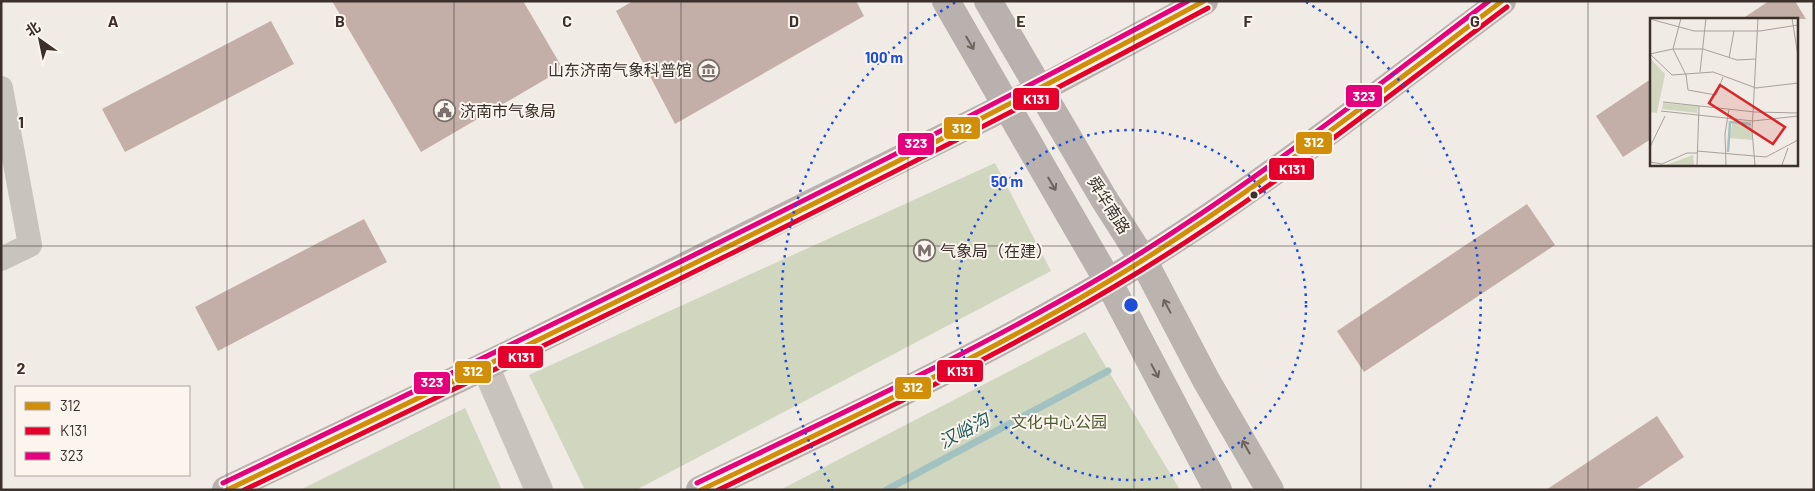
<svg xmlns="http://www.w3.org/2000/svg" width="1815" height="491" viewBox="0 0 1815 491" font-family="Barlow,'Noto Sans SC',sans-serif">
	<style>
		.green { fill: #d1d6bf }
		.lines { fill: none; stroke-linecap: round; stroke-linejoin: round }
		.stream { stroke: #a1c2c1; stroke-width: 7 }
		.building { fill: #c3afa7 }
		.minor { stroke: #c9c3be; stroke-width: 24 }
		.tertiary { stroke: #c9c3be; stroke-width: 28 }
		.secondary { stroke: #bab3ae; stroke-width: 28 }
		.primary { stroke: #b8b1ad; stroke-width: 28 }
		.bus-1-casing { stroke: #fbf5ee; stroke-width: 9 }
		.bus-2-casing { stroke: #fbf5ee; stroke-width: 9 }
		.bus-3-casing { stroke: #fbf5ee; stroke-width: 9 }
		.bus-1 { stroke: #d18e09; stroke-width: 5 }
		.bus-2 { stroke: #e4002b; stroke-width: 5 }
		.bus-3 { stroke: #e5007d; stroke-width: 5 }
		.oneway { stroke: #6d645f }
		.oneway2 { stroke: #6e645f }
		.grid { fill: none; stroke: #3b302b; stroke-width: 1; stroke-opacity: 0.55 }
		.ring { fill: none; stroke: #1d4ed8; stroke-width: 2.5; stroke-dasharray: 2.5 5 }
		.bus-dot { fill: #3b302b; stroke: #fbf5ee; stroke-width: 2 }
		.labels { text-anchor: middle; stroke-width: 4; stroke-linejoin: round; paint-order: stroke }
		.poi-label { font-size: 16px; fill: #3b302b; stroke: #fbf5ee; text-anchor: start }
		.street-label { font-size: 16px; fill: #3b302b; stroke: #fbf5ee }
		.park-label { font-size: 16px; fill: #4a5a2e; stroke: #fbf5ee }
		.water-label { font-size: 18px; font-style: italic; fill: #1f5a5e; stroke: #fbf5ee }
		.inset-river { fill: none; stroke: #a1c2c1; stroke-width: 2.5 }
		.inset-road { fill: none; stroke: #a8a09b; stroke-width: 1 }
		.view { fill: #d62828; fill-opacity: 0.15; stroke: #d62828; stroke-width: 2.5 }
		.inset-edge { fill: none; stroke: #3b302b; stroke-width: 2.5 }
		.grid-label { font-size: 16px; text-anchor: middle; font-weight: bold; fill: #3b302b; stroke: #fbf5ee; stroke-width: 4; stroke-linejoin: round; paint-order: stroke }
		.centre { fill: #1d4ed8; stroke: #fbf5ee; stroke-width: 2.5 }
		.ring-label { font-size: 15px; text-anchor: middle; font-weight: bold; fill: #1d4ed8; stroke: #fbf5ee; stroke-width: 4; stroke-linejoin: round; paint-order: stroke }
		.line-badge { stroke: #fbf5ee; stroke-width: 2 }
		.badge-label { font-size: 14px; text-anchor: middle; font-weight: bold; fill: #fff }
	</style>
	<rect width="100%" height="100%" fill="#f0ebe5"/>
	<g class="green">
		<polygon points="995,163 1051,271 636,490 585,490 529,375"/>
		<polygon points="1085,332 1180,490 780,490"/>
		<polygon points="465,408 502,490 300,490"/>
	</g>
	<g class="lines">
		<polyline class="stream" points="886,490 1108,371"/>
	</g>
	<g class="building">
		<polygon points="332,1 523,1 563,69 421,152"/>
		<polygon points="633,1 856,1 864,16 675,124 616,11"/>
		<polygon points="1769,1 1795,1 1806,19 1742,19"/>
		<polygon points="271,21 294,64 125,152 102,109"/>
		<polygon points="1651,79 1651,139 1623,157 1596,116"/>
		<polygon points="1527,204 1555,245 1364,372 1337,331"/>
		<polygon points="364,219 387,262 218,351 195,307"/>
		<polygon points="1657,416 1684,457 1635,490 1546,490"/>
	</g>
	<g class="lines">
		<polyline class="minor" points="1,88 30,245 1,259"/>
		<polyline class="tertiary" points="485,366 539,490"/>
		<g class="secondary">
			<polyline points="1143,260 1206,380 1270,490"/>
			<polyline points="1108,281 1218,490"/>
		</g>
		<g class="primary">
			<polyline points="946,1 1108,281"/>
			<polyline points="988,1 1104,199 1143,260"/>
			<polyline points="226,490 485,366 1039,90 1204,1"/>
			<path d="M700,490C838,424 977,359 1109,281C1247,198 1373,98 1502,1"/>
		</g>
		<defs>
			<g id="bus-1">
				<path d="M227,490C555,333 883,174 1204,1"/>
				<path d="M701,490C838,424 978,360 1109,281C1247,198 1374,98 1502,1"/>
			</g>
			<g id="bus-2">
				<path d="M244,490C568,335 892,178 1208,8"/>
				<path d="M718,490C851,426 985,363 1112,288C1251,206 1378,104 1507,7"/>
			</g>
			<g id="bus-3">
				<path d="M223,483C547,328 871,172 1188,1"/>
				<path d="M697,483C834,417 973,353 1105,275C1240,194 1364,96 1489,1"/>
			</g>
		</defs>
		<use href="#bus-1" class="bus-1-casing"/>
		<use href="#bus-2" class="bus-2-casing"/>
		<use href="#bus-3" class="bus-3-casing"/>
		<use href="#bus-1" class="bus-1"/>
		<use href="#bus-2" class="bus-2"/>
		<use href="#bus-3" class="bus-3"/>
	</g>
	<defs><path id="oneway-shaft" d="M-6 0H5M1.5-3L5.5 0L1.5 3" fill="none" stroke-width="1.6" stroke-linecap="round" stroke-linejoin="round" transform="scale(1.25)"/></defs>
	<g class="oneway">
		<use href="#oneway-shaft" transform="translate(970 43) rotate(60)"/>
		<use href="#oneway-shaft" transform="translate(1052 184) rotate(60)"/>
	</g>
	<g class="oneway2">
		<use href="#oneway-shaft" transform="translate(1167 306) rotate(-118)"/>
		<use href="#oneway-shaft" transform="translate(1155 371) rotate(62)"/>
		<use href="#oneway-shaft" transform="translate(1246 447) rotate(-120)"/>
	</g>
	<path class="grid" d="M227,1V490M454,1V490M681,1V490M908,1V490M1134,1V490M1361,1V490M1588,1V490M1,246H1814"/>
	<g class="ring">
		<circle cx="1131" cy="305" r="175"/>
		<path d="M833 488A350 350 0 0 1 956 2M1306 2A350 350 0 0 1 1429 488"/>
	</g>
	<defs>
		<symbol id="museum-ring" viewBox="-11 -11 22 22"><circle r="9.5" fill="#fbf5ee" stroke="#7a716c" stroke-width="1.5"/><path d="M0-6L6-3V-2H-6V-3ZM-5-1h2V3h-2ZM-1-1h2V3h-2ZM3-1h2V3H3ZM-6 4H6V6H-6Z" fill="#7a716c"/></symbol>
		<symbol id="civic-ring" viewBox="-11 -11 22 22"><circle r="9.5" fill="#fbf5ee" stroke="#7a716c" stroke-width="1.5"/><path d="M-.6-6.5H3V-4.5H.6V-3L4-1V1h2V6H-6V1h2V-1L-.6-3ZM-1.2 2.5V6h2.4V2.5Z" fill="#7a716c"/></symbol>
		<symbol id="metro-ring" viewBox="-11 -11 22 22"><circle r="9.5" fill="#fbf5ee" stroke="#7a716c" stroke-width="1.5"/><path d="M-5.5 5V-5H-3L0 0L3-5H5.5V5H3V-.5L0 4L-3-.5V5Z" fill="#7a716c"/></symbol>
	</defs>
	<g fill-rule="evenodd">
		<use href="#museum-ring" x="696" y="58" width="25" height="25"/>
		<use href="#civic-ring" x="432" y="98" width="25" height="25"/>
		<use href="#metro-ring" x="912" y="238" width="25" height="25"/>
	</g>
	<circle class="bus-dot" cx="1254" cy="195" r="4.5"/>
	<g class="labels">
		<g class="poi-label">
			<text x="692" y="76" text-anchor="end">山东济南气象科普馆</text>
			<text x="460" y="117">济南市气象局</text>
			<text x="940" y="257">气象局（在建）</text>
		</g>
		<g class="street-label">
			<text transform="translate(1109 205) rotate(58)" y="6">舜华南路</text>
		</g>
		<g class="park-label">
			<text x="1059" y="428">文化中心公园</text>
		</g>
		<g class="water-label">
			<text transform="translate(964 431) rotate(-28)" y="6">汉峪沟</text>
		</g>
	</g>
	<g transform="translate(1650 18)">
		<rect width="148" height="148" fill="#f0ebe5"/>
		<path d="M0,40L15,56L7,95L0,94ZM13,85L48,88L47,95L12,91ZM83,102L101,104L102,122L79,120ZM43,137L44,147H16Z" fill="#d1d6bf"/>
		<path class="inset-river" d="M78,134L80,104L101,106"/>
		<path class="inset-road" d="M31,0L23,31L36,57L38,72L66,77L73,59M142,0L148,38M0,1L44,13H110L148,7M0,36L22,57L63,54L106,70L148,65M0,36L23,31H53L87,42L106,41M79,40L84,13M50,54L56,0M13,84L105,94L148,95M11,93L103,103L148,98M0,129L15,98M47,133L116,139L148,122M0,144L12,146L37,135H47M47,147L49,88M76,147L75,116L79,91M105,147L102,113L108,0M132,147L138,130"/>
		<path class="view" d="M70,67L135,109L123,126L59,85Z"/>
		<rect width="148" height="148" class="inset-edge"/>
	</g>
	<g class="grid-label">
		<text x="113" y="27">A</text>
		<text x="340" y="27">B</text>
		<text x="567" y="27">C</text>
		<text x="794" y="27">D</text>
		<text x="1021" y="27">E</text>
		<text x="1248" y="27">F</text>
		<text x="1475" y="27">G</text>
		<text x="21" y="128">1</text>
		<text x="21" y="374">2</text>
	</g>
	<circle cx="1131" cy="305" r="8" class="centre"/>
	<g class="ring-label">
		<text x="884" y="63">100 m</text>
		<text x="1007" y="187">50 m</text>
	</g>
	<g class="line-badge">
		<rect x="1345" y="84" width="38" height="24" rx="5" fill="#e5007d"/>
		<rect x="1012" y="87" width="48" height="24" rx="5" fill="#e4002b"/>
		<rect x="943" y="116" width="38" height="24" rx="5" fill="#d18e09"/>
		<rect x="1295" y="131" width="38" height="24" rx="5" fill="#d18e09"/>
		<rect x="897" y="132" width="38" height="24" rx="5" fill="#e5007d"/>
		<rect x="1268" y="157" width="47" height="24" rx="5" fill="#e4002b"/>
		<rect x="497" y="345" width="47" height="24" rx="5" fill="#e4002b"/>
		<rect x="936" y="359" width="48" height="24" rx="5" fill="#e4002b"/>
		<rect x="454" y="360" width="38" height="24" rx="5" fill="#d18e09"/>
		<rect x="413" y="371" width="38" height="24" rx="5" fill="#e5007d"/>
		<rect x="894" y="376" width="38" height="24" rx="5" fill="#d18e09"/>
	</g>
	<g class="badge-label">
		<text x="1364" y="101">323</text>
		<text x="1036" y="104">K131</text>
		<text x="962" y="133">312</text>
		<text x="1314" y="147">312</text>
		<text x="916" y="148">323</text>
		<text x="1292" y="174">K131</text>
		<text x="521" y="362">K131</text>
		<text x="960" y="376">K131</text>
		<text x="473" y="376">312</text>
		<text x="432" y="387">323</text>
		<text x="913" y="392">312</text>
	</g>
	<rect width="1815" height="491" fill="none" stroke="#3b302b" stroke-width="5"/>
	<rect x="15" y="386" width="175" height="90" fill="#fbf5ee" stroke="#aea6a0"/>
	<rect x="25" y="402" width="25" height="8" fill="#d18e09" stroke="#aea6a0"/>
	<text x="60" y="411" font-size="15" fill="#3b302b">312</text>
	<rect x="25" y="427" width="25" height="8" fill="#e4002b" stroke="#aea6a0"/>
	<text x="60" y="436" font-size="15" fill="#3b302b">K131</text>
	<rect x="25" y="452" width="25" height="8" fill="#e5007d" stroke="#aea6a0"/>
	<text x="60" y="461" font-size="15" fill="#3b302b">323</text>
	<g transform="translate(40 40) rotate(327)" stroke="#fbf5ee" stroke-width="4" paint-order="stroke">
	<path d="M0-4L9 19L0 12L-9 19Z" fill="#3b302b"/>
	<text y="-8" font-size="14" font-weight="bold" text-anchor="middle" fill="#3b302b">北</text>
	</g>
</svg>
